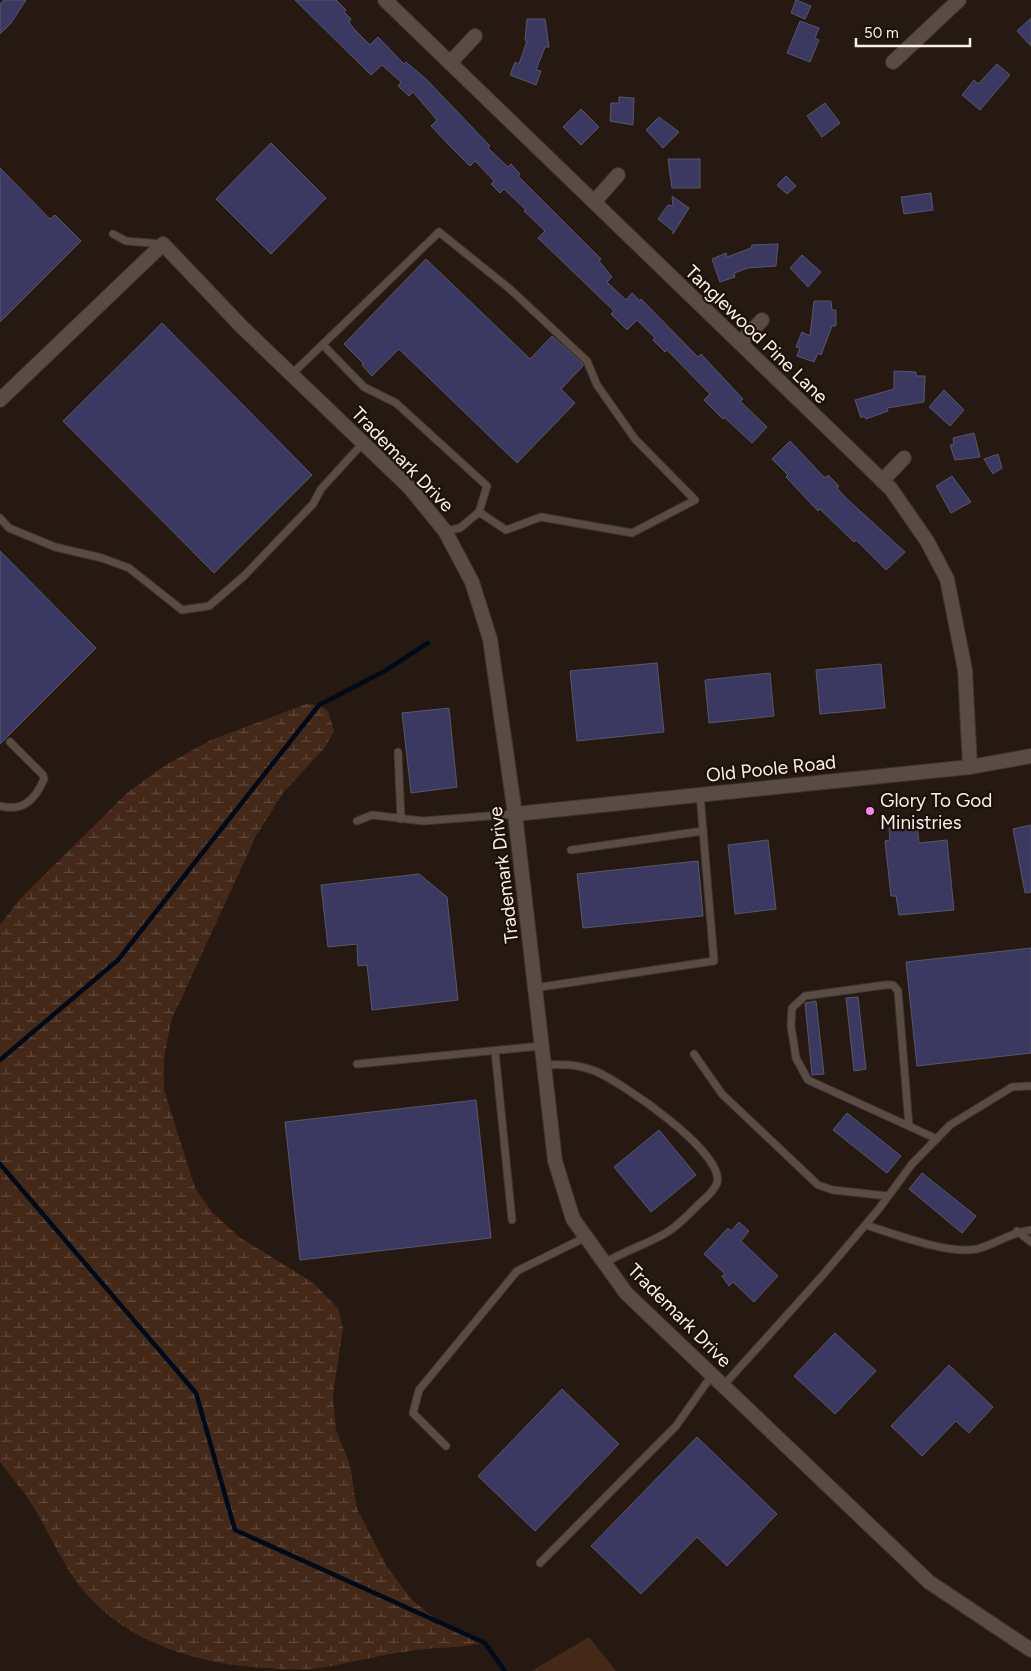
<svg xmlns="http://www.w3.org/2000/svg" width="1031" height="1671" viewBox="0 0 1031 1671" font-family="Figtree,sans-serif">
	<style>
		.grass { fill: #442818 }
		.wetland { fill: url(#wetland-marsh) }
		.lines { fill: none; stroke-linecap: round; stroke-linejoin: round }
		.stream { stroke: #000b19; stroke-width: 4.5 }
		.building { fill: #3b3961; stroke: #575767 }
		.lane-casing { stroke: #3e3431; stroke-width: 9 }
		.street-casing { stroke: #3e3431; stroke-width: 16 }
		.lane { stroke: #5a4b43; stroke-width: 7 }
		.street { stroke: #5a4b43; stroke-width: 14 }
		.poi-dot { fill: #fa87e8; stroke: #1c1009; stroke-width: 2 }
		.labels { text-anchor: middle; stroke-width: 4.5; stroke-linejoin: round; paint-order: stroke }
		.street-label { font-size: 19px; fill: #f9f0eb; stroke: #1c1009 }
		.poi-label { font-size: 19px; fill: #f9f0eb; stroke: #1c1009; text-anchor: start }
	</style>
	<defs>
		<pattern id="wetland-marsh" width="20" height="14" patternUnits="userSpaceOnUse" patternTransform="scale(1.25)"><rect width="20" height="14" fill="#442818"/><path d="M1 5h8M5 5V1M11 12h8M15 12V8" fill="none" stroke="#60483a"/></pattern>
	</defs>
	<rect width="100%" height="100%" fill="#261912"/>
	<polygon class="grass" points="589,1637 616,1671 531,1671"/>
	<path class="wetland" d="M306,704L319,705L328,711L334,731L326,746L283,793L256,836L171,1021L164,1059V1090L195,1188L212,1212L239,1237L312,1282L338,1308L343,1328L333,1395L336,1430L350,1465L357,1509L387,1567L412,1600L444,1626L485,1643C459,1648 434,1647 409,1651C377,1655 345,1665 312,1669C233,1671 146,1657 90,1598C66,1573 53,1540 36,1511C26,1494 12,1478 0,1462V925L19,900L127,793L164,766L211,740Z"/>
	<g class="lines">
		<g class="stream">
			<polyline points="0,1060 118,960 319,705 383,672 428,643"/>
			<polyline points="0,1164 196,1393 235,1530 485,1643 505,1671"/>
		</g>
	</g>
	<g class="building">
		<polygon points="4,0 26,0 11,23 0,34 0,4"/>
		<polygon points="295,0 336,0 346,10 344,12 351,19 349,22 354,29 370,45 378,37 404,64 406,62 426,79 490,146 488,148 508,167 511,164 520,174 518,176 601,259 599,261 612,277 607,282 626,300 632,293 640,301 641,299 698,357 701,354 713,367 743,399 740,401 767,427 752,443 724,417 723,419 704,400 710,394 667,350 665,352 653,340 655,338 637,320 627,330 611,314 614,311 538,238 545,231 524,211 526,210 504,189 500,193 491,184 494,181 475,161 470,166 450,146 431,126 437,120 413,92 409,96 398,86 401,82 382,65 371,75"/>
		<polygon points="796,0 811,6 805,19 791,13"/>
		<polygon points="1031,18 1031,46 1017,31"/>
		<polygon points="527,19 545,19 549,47 545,47 536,70 541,71 536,85 510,75 515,62 519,64 527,41 525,40"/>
		<polygon points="800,21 819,28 815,38 819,40 810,62 787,53"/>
		<polygon points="997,64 1010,75 980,110 962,95 974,80 978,84"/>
		<polygon points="619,97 634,98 633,125 610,121 611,103 619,103"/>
		<polygon points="825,103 840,123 822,137 807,116"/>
		<polygon points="581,109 599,127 581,145 563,127"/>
		<polygon points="659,117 679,132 663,148 646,130"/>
		<polygon points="271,143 326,198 271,254 216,199"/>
		<polygon points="668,159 700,159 700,188 672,188"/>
		<polygon points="0,168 50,219 55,215 81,241 0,322"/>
		<polygon points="786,176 796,186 787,194 777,185"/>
		<polygon points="931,193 933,210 904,214 901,197"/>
		<polygon points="672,196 689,208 673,234 673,231 658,219 668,205 673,206"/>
		<polygon points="778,244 776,266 748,268 734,273 735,277 720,282 712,259 726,253 727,257 751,248 752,245"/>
		<polygon points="802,255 821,272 808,287 790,268"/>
		<polygon points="426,259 530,359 552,336 583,364 583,366 561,389 575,403 517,463 399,349 372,376 362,365 363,363 344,344"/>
		<polygon points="814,301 831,301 832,310 836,310 836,326 832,326 821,355 818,353 814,362 797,356 800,348 796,347 802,332 810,336"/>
		<polygon points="162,323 312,475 214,573 63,421"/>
		<polygon points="894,371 916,372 916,376 925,376 924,402 887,408 888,411 866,419 864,416 861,418 855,400 894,389"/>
		<polygon points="944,390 964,410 950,426 929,407"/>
		<polygon points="974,433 980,457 955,460 950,445 954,444 953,438"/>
		<polygon points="790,441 823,476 826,478 828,475 839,486 837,488 846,498 905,552 886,570 856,540 854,542 820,509 818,511 786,477 788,475 772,459"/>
		<polygon points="998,454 1002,468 993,474 984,459"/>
		<polygon points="952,476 971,502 951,513 936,486"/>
		<polygon points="0,551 96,648 0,744"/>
		<polygon points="657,663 664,732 577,741 570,671"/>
		<polygon points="881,664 885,708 820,714 816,670"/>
		<polygon points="770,673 774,716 709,723 705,680"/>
		<polygon points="449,708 457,787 411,793 402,713"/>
		<polygon points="917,825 919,843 947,840 954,910 899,915 896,896 891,896 885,841 890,840 889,828"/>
		<polygon points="1031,825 1031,892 1025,893 1013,829"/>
		<polygon points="768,840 776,909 735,914 728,845"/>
		<polygon points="698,861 703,916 583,928 577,874"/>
		<polygon points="419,874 447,897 458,1000 372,1010 367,965 358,966 357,944 328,947 321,885"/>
		<polygon points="1031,948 1031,1053 917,1066 906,962"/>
		<polygon points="858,997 866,1069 854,1071 846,998"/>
		<polygon points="816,1001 824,1074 812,1075 805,1003"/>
		<polygon points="476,1100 491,1238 300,1260 285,1122"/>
		<polygon points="847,1113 901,1156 887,1173 833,1130"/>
		<polygon points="659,1130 696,1175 651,1212 614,1167"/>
		<polygon points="922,1173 976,1216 962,1233 909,1189"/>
		<polygon points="739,1222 749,1231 741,1241 778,1276 754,1302 733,1282 729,1286 722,1276 725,1274 704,1254 728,1228 731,1231"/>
		<polygon points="835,1333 876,1371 835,1414 794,1376"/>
		<polygon points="949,1365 993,1407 969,1433 956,1421 922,1456 891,1426"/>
		<polygon points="562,1389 619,1444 535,1531 478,1476"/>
		<polygon points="697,1437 777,1514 727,1566 697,1537 641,1594 591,1546"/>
	</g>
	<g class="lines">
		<defs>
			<g id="lane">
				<polyline points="113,234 126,241 163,244"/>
				<polyline points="323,345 364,387 396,403 487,486 479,512"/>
				<polyline points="292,374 439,232 510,289 587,361 597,385 635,439 695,500 632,533 541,517 506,530 479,512 460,528 445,531"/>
				<polyline points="0,518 9,528 55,547 102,558 129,568 182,610 209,606 244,576 313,504 321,489 363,443"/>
				<polyline points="398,752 401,819"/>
				<path d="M0,806C23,812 35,800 44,779L43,775L10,742"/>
				<polyline points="357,821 372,815 423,821 515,814"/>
				<polyline points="571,850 703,831"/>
				<polyline points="534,988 714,961 700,795"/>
				<polyline points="495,1051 512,1220"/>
				<polyline points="694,1054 722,1094 818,1185 833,1190 888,1196"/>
				<polyline points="357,1064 541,1046"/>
				<path d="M543,1065C562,1064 577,1064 595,1071C621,1082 725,1152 717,1183C714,1191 706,1198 700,1203C690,1213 681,1223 669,1231C649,1244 625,1250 605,1263"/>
				<polyline points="909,1126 898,991 893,985 885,985 805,996 792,1008 791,1026 796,1058 808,1080 937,1139"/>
				<path d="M866,1225C894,1234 949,1255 977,1249C996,1244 1011,1232 1031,1230"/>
				<polyline points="1017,1231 1031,1242"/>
				<polyline points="723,1386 822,1276 878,1210 912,1164 950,1125 1012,1087 1031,1086"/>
				<polyline points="446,1446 413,1413 419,1390 517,1271 586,1237"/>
				<polyline points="540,1563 676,1426 712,1375"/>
			</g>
			<g id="street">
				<polyline points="385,0 891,489 927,541 947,579 965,670 970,767"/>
				<polyline points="893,62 959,0"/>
				<polyline points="450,63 475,36"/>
				<polyline points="594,202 618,175"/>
				<polyline points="740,343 762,320"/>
				<polyline points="0,400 163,244 241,326 410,488 445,531 472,582 490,639 515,814 555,1161 573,1219 626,1293 929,1582 1031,1650"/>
				<polyline points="882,481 904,458"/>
				<polyline points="515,814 970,767 1031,756"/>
			</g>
		</defs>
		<use href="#lane" class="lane-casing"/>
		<use href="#street" class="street-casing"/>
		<use href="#lane" class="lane"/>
		<use href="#street" class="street"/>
	</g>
	<circle class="poi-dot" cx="870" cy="811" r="5"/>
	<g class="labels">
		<g class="street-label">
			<text transform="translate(757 334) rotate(44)" y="7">Tanglewood Pine Lane</text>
			<text transform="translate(403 459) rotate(46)" y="7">Trademark Drive</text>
			<text transform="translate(771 768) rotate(-6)" y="7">Old Poole Road</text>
			<text transform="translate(503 875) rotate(-97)" y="7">Trademark Drive</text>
			<text transform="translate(680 1315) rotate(45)" y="7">Trademark Drive</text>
		</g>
		<g class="poi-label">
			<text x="880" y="807">Glory To God<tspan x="880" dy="22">Ministries</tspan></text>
		</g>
	</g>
	<path d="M856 38v8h114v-8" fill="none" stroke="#f9f0eb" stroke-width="2.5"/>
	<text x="864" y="38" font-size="15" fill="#f9f0eb" stroke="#1c1009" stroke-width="4" paint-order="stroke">50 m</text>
</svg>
